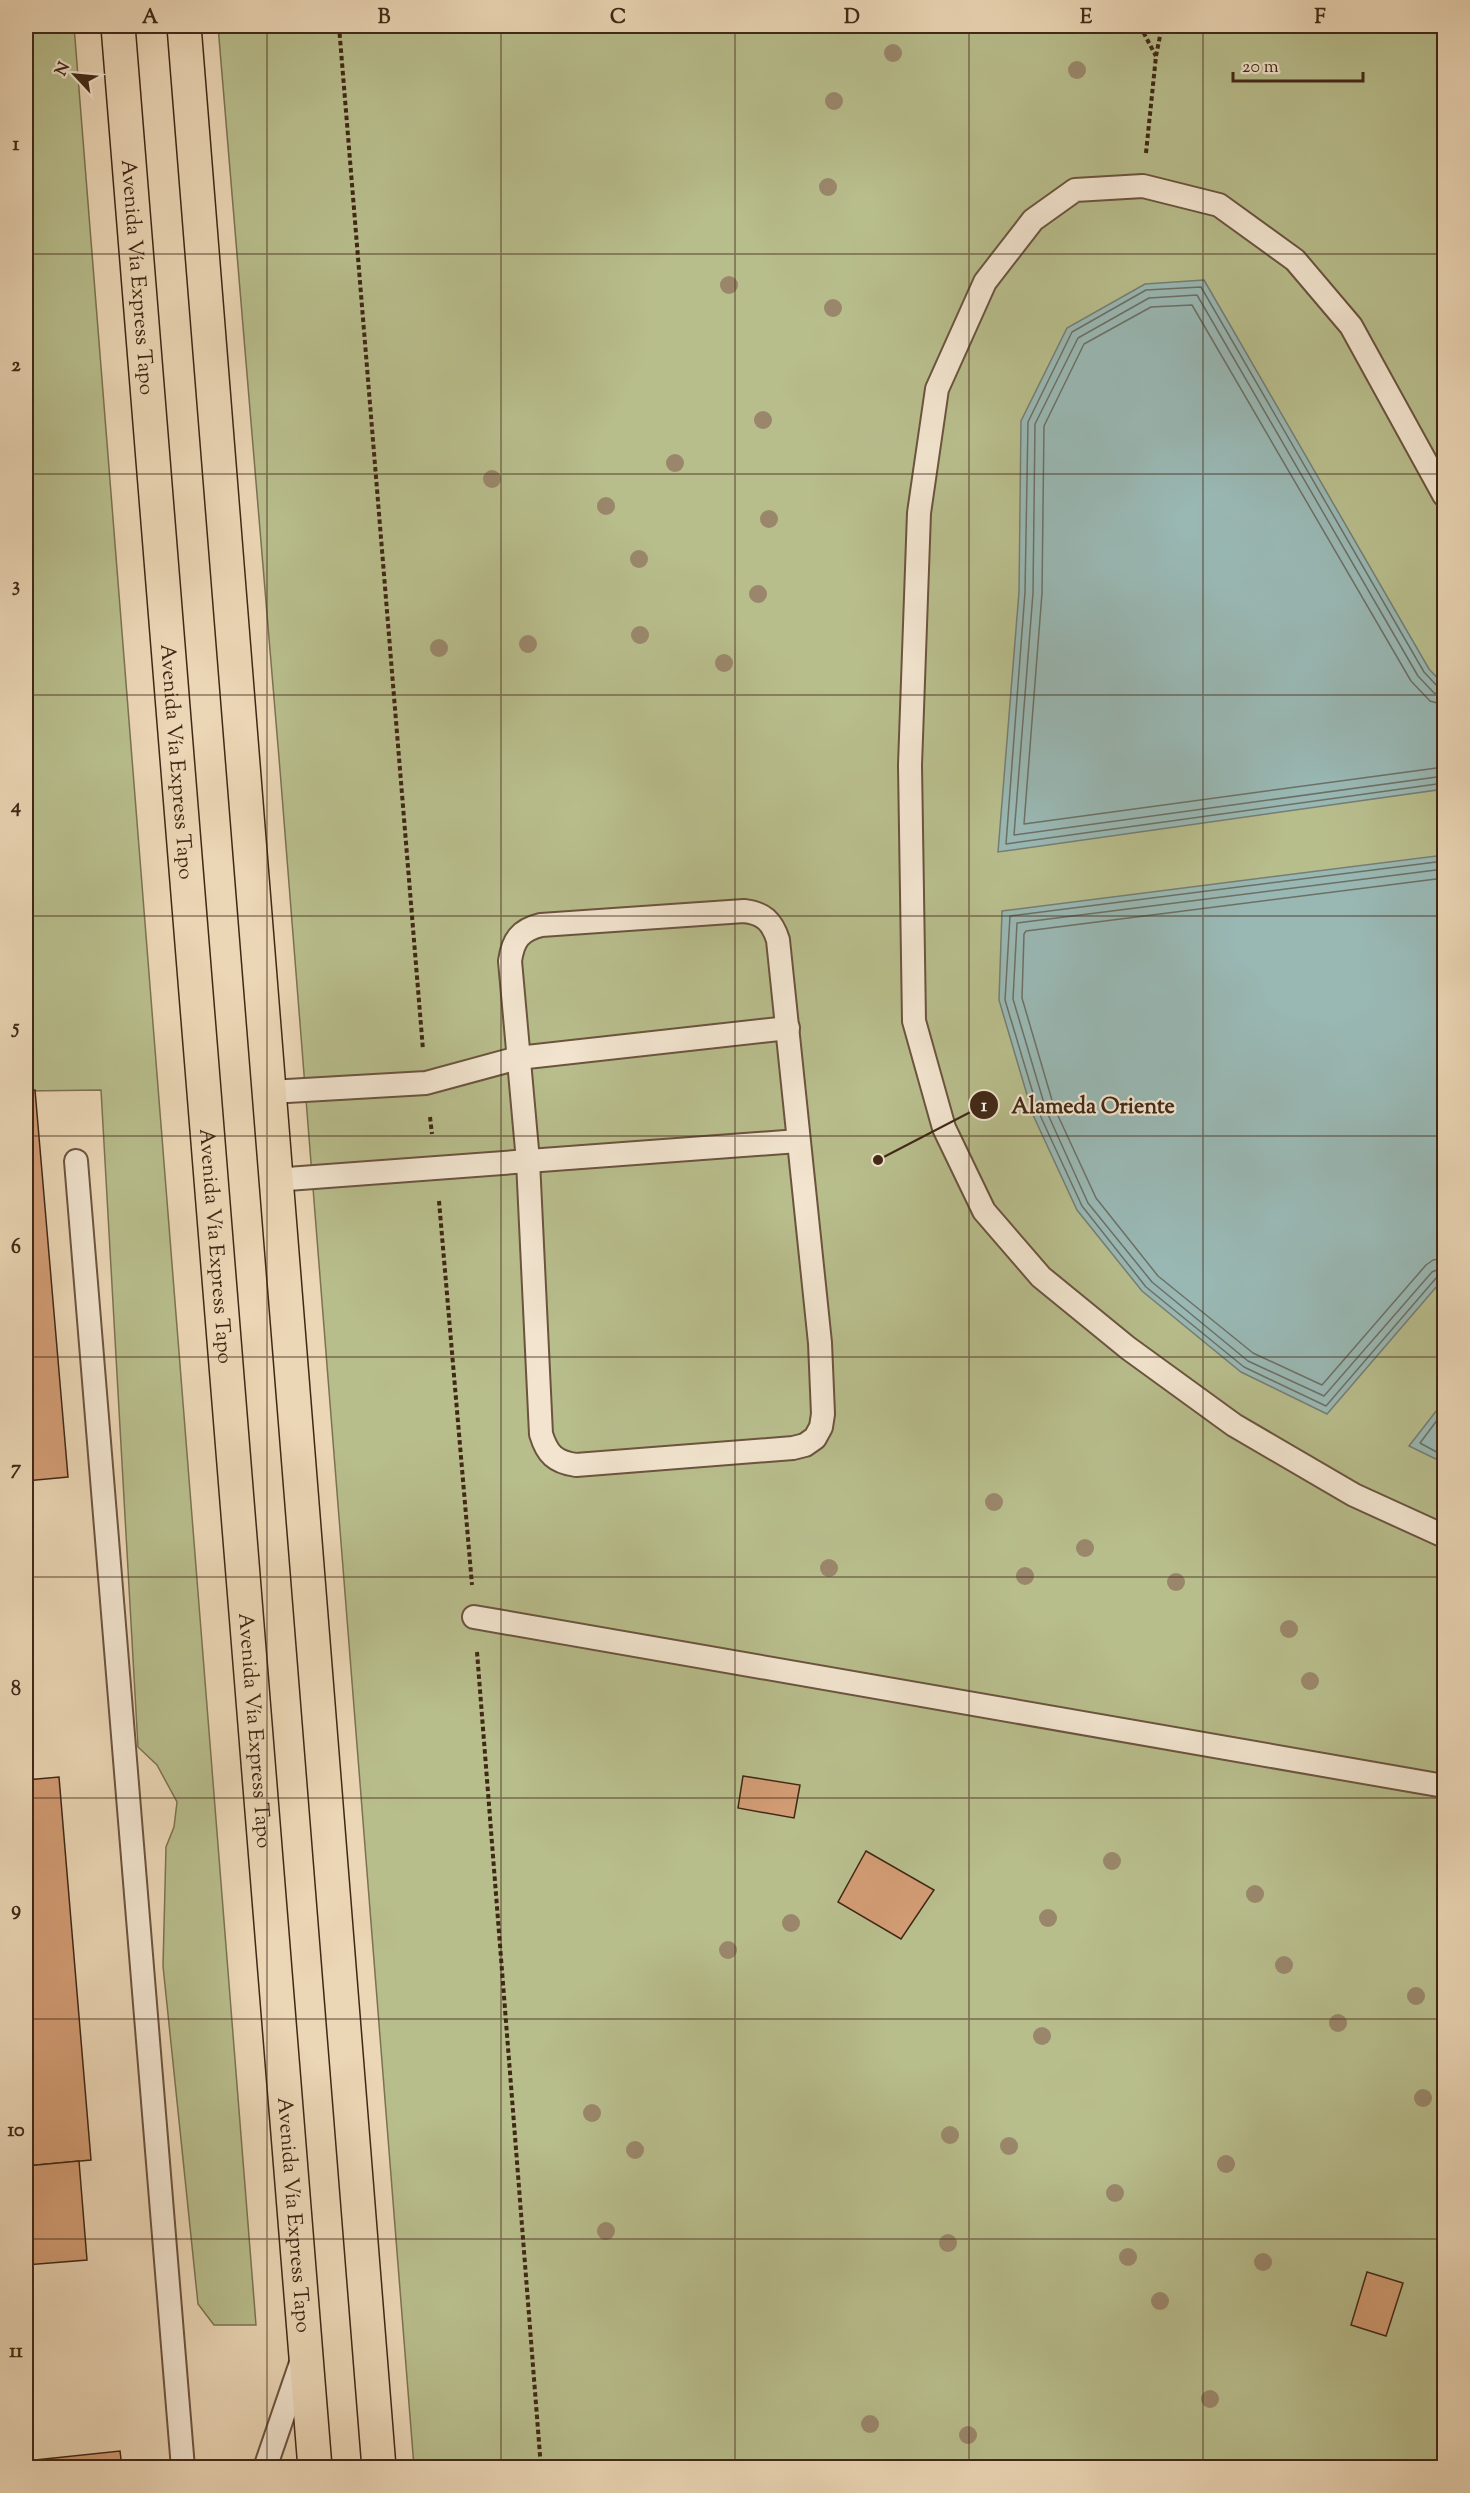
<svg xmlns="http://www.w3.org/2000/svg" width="1470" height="2493" viewBox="0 0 1470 2493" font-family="'Sorts Mill Goudy',serif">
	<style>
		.green { fill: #b8bd8c; stroke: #7c7251; stroke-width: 1.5 }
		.water { fill: #99b8b4; stroke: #757e75; stroke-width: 1.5 }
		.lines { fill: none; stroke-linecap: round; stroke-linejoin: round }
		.shore { stroke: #6c7065; stroke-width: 1.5 }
		.building { fill: #d29c74; stroke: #402816; stroke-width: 1.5 }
		.service-casing { stroke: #6b543e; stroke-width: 26 }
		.primary-casing { stroke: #402816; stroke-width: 36 }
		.path { stroke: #402816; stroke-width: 4; stroke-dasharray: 4.5 3; stroke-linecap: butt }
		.service { stroke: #f2e4cf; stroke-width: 22 }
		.primary { stroke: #ebd6b5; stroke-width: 33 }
		.tree { fill: #9a876b }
		.grid { fill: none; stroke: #402816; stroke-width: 1.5; stroke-opacity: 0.55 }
		.labels { text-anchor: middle; stroke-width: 4.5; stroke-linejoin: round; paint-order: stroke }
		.street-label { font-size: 21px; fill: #402816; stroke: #f2e4cf }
		.leader { fill: none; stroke: #402816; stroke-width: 2 }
		.callout-dot { fill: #402816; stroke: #f2e4cf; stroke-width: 2 }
		.mark-label { font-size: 18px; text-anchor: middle; font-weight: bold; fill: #fff }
		.callout-label { font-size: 22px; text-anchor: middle; font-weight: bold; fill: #402816; stroke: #f2e4cf; stroke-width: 4.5; stroke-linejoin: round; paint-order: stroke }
		.neatline { fill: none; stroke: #402816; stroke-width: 2 }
		.grid-label { font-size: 20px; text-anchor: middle; font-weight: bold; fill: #402816 }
	</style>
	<rect width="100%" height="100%" fill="#ebd6b5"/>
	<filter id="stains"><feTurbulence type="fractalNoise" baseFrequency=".00333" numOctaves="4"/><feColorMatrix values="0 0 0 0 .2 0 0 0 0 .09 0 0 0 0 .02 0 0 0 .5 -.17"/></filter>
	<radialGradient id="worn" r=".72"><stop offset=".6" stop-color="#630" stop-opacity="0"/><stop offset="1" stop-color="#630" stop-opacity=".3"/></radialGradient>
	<g class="green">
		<polygon points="26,26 74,26 256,2325 214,2325 198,2304 163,1966 166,1847 174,1827 177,1802 157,1765 138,1747 101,1090 26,1091"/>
		<polygon points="218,26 1444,26 1444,2467 414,2467 280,770"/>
	</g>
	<g class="water">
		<polygon points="1204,280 1429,669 1444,685 1444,789 998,852 1019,592 1021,421 1067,328 1145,284"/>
		<polygon points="1444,855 1444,1278 1327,1414 1241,1372 1142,1291 1077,1210 1033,1115 999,1000 1002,911"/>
		<polygon points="1444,1401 1444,1463 1409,1446"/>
	</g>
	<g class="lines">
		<g class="shore">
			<polyline points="1444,688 1438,687 1424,672 1201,287 1146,290 1072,332 1028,422 1025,592 1006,844 1444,783"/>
			<polyline points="1444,696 1434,693 1418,676 1197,295 1149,298 1078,338 1035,424 1033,593 1014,835 1444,776"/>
			<polyline points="1444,705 1430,701 1411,681 1192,305 1151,307 1084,344 1044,426 1042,593 1024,824 1444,767"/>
			<polyline points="1444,861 1010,916 1005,1000 1039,1113 1082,1206 1146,1287 1244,1367 1326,1406 1437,1277 1444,1275"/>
			<polyline points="1444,869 1017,923 1013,999 1046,1110 1088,1203 1152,1282 1248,1361 1324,1396 1432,1272 1444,1267"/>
			<polyline points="1444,878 1026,931 1024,934 1022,998 1054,1107 1096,1198 1158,1276 1253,1353 1322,1385 1426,1265 1433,1260 1444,1258"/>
			<polyline points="1444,1411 1420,1443 1444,1456"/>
		</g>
	</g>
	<g class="building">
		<polygon points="35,1090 68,1477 26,1481 26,1091"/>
		<polygon points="743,1776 800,1785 794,1818 738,1808"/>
		<polygon points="59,1777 91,2160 26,2166 26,1780"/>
		<polygon points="866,1851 934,1890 901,1939 838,1902"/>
		<polygon points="79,2161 87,2260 26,2265 26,2166"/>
		<polygon points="1367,2272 1403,2283 1386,2336 1351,2325"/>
		<polygon points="120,2451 122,2468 26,2468 26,2461"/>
	</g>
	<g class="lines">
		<defs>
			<g id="service">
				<polyline points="1444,495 1351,326 1295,260 1219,205 1143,186 1075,190 1033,220 985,282 937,389 919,513 910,765 914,1021 944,1128 984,1211 1041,1277 1128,1348 1234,1425 1354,1495 1444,1536"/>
				<path d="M744,911C763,913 772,921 778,940L820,1343L823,1414L821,1427L815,1438L805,1445L793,1448L576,1465C555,1462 547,1454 541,1434L528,1161L510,961C513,940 520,930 541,925Z"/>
				<polyline points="270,1092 426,1083 518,1058 788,1028"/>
				<polyline points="76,1161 183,2468"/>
				<polyline points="274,1180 798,1141"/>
				<polyline points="474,1617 1444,1786"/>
				<polyline points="265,2468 302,2360"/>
			</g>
			<g id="primary">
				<path id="s1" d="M118,26L315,2468"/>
				<polyline points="184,26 379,2468"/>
			</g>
		</defs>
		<use href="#service" class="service-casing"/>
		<use href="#primary" class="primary-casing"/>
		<g class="path">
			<polyline points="339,26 423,1050"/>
			<polyline points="1140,26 1156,56"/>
			<polyline points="1146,153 1156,56 1162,26"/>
			<polyline points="430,1117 432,1134"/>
			<polyline points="439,1201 472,1585"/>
			<polyline points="477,1652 541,2468"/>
		</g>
		<use href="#service" class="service"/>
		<use href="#primary" class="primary"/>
	</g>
	<g class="tree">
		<circle cx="893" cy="53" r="9"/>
		<circle cx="1077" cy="70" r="9"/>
		<circle cx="834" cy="101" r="9"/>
		<circle cx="828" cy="187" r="9"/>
		<circle cx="729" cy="285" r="9"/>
		<circle cx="833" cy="308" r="9"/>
		<circle cx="763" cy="420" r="9"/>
		<circle cx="675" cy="463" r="9"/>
		<circle cx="492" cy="479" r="9"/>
		<circle cx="606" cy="506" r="9"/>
		<circle cx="769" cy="519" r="9"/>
		<circle cx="639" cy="559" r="9"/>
		<circle cx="758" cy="594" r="9"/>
		<circle cx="640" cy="635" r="9"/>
		<circle cx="528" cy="644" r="9"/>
		<circle cx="439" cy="648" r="9"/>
		<circle cx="724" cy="663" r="9"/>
		<circle cx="994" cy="1502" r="9"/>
		<circle cx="1085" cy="1548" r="9"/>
		<circle cx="829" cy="1568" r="9"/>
		<circle cx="1025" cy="1576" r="9"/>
		<circle cx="1176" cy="1582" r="9"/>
		<circle cx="1289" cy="1629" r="9"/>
		<circle cx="1310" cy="1681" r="9"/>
		<circle cx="1112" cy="1861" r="9"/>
		<circle cx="1255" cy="1894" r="9"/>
		<circle cx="1048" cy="1918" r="9"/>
		<circle cx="791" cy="1923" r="9"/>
		<circle cx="728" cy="1950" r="9"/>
		<circle cx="1284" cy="1965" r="9"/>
		<circle cx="1416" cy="1996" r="9"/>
		<circle cx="1338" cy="2023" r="9"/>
		<circle cx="1042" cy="2036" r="9"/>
		<circle cx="1423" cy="2098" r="9"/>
		<circle cx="592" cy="2113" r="9"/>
		<circle cx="950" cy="2135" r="9"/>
		<circle cx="1009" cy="2146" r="9"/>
		<circle cx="635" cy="2150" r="9"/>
		<circle cx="1226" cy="2164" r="9"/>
		<circle cx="1115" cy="2193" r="9"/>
		<circle cx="606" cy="2231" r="9"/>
		<circle cx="948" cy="2243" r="9"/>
		<circle cx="1128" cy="2257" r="9"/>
		<circle cx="1263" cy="2262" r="9"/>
		<circle cx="1160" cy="2301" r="9"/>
		<circle cx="1210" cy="2399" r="9"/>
		<circle cx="870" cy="2424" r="9"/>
		<circle cx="968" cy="2435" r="9"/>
	</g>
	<path class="grid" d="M267,26V2468M501,26V2468M735,26V2468M969,26V2468M1203,26V2468M26,254H1444M26,474H1444M26,695H1444M26,916H1444M26,1136H1444M26,1357H1444M26,1577H1444M26,1798H1444M26,2019H1444M26,2239H1444"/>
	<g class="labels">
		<g class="street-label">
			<text dy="7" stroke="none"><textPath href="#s1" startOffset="252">Avenida Vía Express Tapo</textPath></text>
			<text dy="7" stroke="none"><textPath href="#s1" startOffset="738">Avenida Vía Express Tapo</textPath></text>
			<text dy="7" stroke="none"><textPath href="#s1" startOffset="1224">Avenida Vía Express Tapo</textPath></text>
			<text dy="7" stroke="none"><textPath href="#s1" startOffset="1710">Avenida Vía Express Tapo</textPath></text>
			<text dy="7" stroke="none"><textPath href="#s1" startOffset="2196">Avenida Vía Express Tapo</textPath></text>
		</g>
	</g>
	<path class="leader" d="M878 1160L984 1105"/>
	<g class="callout-dot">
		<circle cx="878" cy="1160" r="6"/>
		<circle cx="984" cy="1105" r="15"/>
	</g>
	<g class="mark-label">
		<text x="984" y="1111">1</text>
	</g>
	<g class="callout-label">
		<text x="1093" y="1113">Alameda Oriente</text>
	</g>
	<rect width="1470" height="2493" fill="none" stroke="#ebd6b5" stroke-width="66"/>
	<g transform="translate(75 75) rotate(296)" stroke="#f2e4cf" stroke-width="4.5" paint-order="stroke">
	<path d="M0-4.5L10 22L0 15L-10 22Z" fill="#402816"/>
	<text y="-9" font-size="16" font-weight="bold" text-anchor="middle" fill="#402816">N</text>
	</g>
	<path d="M1233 72v9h130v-9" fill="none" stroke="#402816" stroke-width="3"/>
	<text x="1242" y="72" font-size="18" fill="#402816" stroke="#f2e4cf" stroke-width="4.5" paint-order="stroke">20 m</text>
	<rect x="33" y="33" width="1404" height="2427" class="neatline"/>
	<g class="grid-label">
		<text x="150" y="23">A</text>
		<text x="384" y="23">B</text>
		<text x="618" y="23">C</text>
		<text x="852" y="23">D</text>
		<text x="1086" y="23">E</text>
		<text x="1320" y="23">F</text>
		<text x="16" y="150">1</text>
		<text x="16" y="371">2</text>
		<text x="16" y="591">3</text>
		<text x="16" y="812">4</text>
		<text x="16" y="1033">5</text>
		<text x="16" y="1253">6</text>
		<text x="16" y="1474">7</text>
		<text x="16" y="1695">8</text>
		<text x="16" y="1915">9</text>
		<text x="16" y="2136">10</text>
		<text x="16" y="2357">11</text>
	</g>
	<rect width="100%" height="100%" filter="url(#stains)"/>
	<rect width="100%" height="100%" fill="url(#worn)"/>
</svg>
